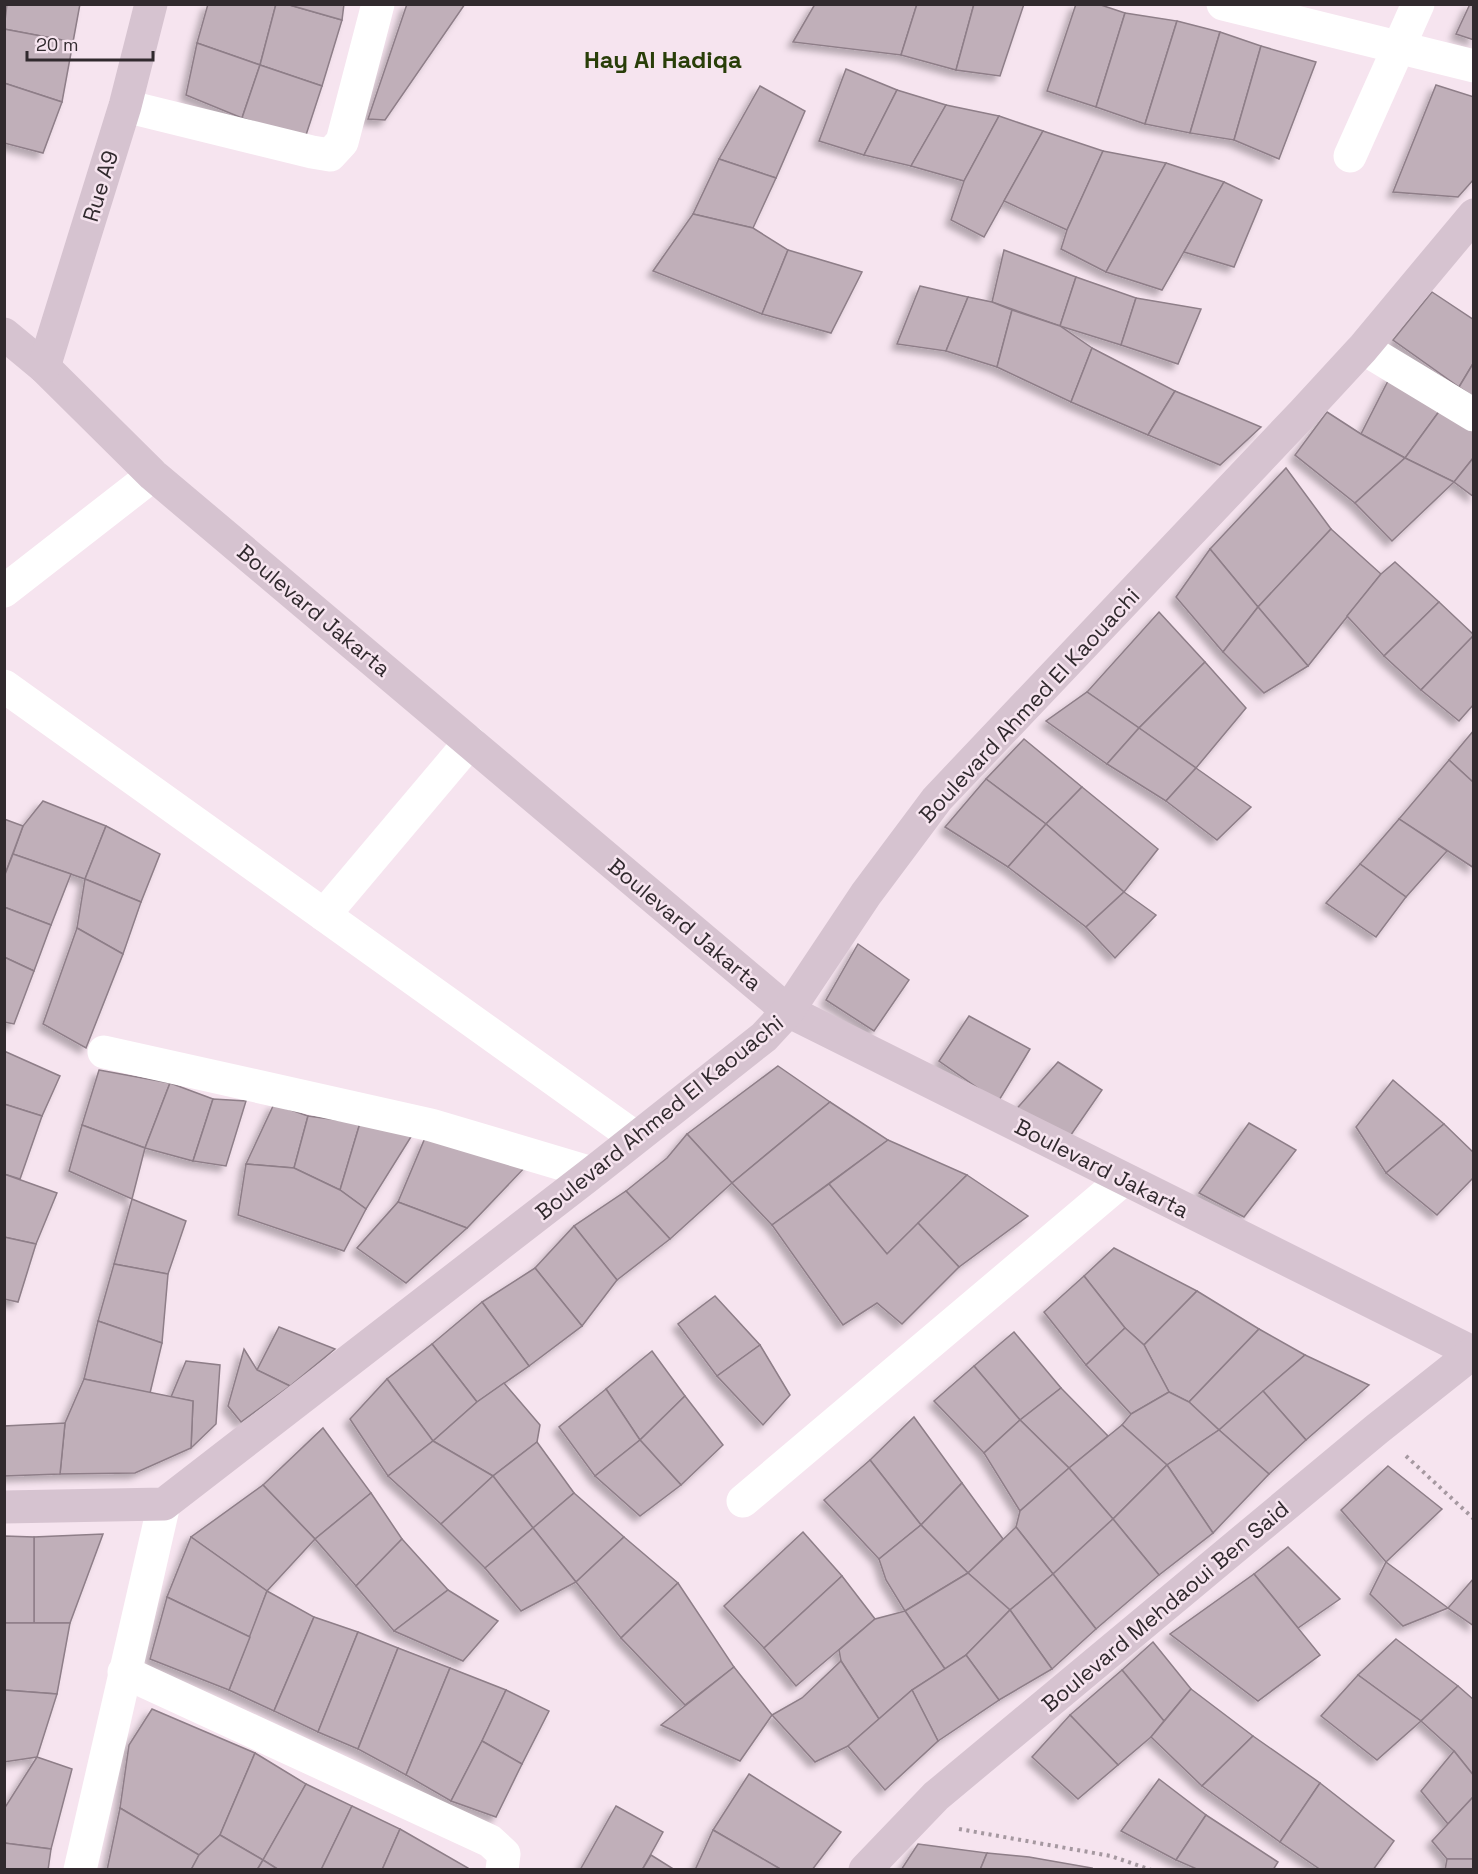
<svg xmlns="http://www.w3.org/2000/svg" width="1478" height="1874" viewBox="0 0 1478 1874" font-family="'Space Grotesk',sans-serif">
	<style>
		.building { fill: #c0afb9; stroke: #8e7e88; stroke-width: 1.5; filter: url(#shadow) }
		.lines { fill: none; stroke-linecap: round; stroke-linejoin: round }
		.path { stroke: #a598a0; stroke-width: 4; stroke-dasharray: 3 4.5; stroke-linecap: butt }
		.street { stroke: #fff; stroke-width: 33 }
		.secondary { stroke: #d6c3d0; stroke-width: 33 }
		.labels { text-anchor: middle; stroke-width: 5; stroke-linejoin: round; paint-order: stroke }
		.street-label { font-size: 22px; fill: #312a2e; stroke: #f6e4ef }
		.neighbourhood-label { font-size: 24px; font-weight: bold; fill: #293e09; stroke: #f6e4ef }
	</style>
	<defs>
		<filter id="shadow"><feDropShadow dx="-5.5" dy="5.5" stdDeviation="3" flood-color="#0004"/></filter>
	</defs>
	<rect width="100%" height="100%" fill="#f6e4ef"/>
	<g class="building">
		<polygon points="7,4 80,4 73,42 4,29"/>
		<polygon points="208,4 276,4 260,65 197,43"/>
		<polygon points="276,4 286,4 342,20 322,86 260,65"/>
		<polygon points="286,4 344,4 342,20"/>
		<polygon points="407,4 465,4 385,120 368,119"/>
		<polygon points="815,4 917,4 901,55 793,42"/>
		<polygon points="917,4 974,4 956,70 901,55"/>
		<polygon points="974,4 1024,4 1000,76 956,70"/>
		<polygon points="1076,4 1098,4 1125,13 1096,107 1047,91"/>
		<polygon points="1470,4 1474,4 1474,40 1456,34"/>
		<polygon points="1125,13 1177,21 1145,124 1096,107"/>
		<polygon points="1177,21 1220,32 1190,133 1145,124"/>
		<polygon points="4,29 73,42 62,102 4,83"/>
		<polygon points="1220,32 1261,46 1234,140 1190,133"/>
		<polygon points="197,43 260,65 242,118 186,95"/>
		<polygon points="1261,46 1316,62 1279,159 1234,140"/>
		<polygon points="260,65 322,86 305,138 242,118"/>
		<polygon points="846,69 897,90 864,155 819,141"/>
		<polygon points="4,83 62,102 43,153 4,143"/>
		<polygon points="1436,85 1474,97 1474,179 1458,197 1393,192"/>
		<polygon points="760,86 805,111 776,178 719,159"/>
		<polygon points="897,90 946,105 911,166 864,155"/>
		<polygon points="946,105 999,116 964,181 911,166"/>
		<polygon points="999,116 1043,131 984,237 951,220 964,181"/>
		<polygon points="1043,131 1103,151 1067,230 1004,201"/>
		<polygon points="1103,151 1166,163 1106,272 1061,249 1067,230"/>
		<polygon points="719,159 776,178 753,228 693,214"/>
		<polygon points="1166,163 1224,182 1162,290 1106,272"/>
		<polygon points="1224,182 1262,200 1234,267 1184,252"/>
		<polygon points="693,214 753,228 788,250 762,314 653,271"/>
		<polygon points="788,250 862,272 831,333 762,314"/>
		<polygon points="1004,250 1076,277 1060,326 992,302"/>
		<polygon points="1076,277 1136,298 1121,345 1060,326"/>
		<polygon points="920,286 968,297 946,351 897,344"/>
		<polygon points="1432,292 1474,320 1474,362 1459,387 1393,340"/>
		<polygon points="968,297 992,302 1012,310 997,367 946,351"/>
		<polygon points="1136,298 1201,309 1178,364 1121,345"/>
		<polygon points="1012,310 1060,326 1092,348 1071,402 997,367"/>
		<polygon points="1092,348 1175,391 1148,435 1071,402"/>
		<polygon points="1474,362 1474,397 1459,387"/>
		<polygon points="1391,375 1443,406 1405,458 1361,434"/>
		<polygon points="1175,391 1261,427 1220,465 1148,435"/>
		<polygon points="1443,406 1474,430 1474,457 1454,482 1405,458"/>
		<polygon points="1327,412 1361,434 1405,458 1355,503 1295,455"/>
		<polygon points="1474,457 1474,497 1454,482"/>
		<polygon points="1405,458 1454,482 1392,541 1355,503"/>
		<polygon points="1286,468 1331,529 1258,607 1210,549"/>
		<polygon points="1331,529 1381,574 1308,666 1258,607"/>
		<polygon points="1210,549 1258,607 1223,652 1176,597"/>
		<polygon points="1395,562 1439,602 1384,656 1347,616 1381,574"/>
		<polygon points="1439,602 1474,635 1421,690 1384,656"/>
		<polygon points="1258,607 1308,666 1264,693 1223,652"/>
		<polygon points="1159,612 1205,662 1139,728 1087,692"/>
		<polygon points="1474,635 1474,704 1459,721 1421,690"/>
		<polygon points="1205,662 1246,708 1196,768 1139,728"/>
		<polygon points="1087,692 1139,728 1107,764 1046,721"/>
		<polygon points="1139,728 1196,768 1166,801 1107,764"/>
		<polygon points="1474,730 1474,783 1449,760"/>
		<polygon points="1024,739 1082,787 1046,824 986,779"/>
		<polygon points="1449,760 1474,783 1474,868 1399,819"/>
		<polygon points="1196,768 1251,807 1217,840 1166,801"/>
		<polygon points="986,779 1046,824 1008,867 945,827"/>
		<polygon points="1082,787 1158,849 1124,892 1046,824"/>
		<polygon points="43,801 106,826 85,879 13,854 23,826"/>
		<polygon points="4,819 23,826 4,877"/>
		<polygon points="1399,819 1447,851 1406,897 1360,864"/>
		<polygon points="1046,824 1124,892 1086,927 1008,867"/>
		<polygon points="106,826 160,854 141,902 85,879"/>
		<polygon points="13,854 71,874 51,925 4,907 4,877"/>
		<polygon points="1360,864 1406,897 1376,937 1326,903"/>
		<polygon points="85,879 141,902 123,954 77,928"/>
		<polygon points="1124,892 1156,915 1115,958 1086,927"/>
		<polygon points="4,907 51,925 34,971 4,957"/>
		<polygon points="77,928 123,954 86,1048 43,1024"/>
		<polygon points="858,944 909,980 874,1031 826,1000"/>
		<polygon points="4,957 34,971 14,1024 4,1022"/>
		<polygon points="969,1016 1030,1049 998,1102 939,1061"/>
		<polygon points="4,1051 60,1076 42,1116 4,1104"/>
		<polygon points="1058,1062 1102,1090 1066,1142 1012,1114"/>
		<polygon points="778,1066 830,1102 732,1183 687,1134"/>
		<polygon points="99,1070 170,1083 145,1148 82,1125"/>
		<polygon points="1393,1080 1444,1124 1386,1173 1356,1127"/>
		<polygon points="170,1083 213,1099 193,1161 145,1148"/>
		<polygon points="213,1099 246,1101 226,1166 193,1161"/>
		<polygon points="830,1102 888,1140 772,1225 732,1183"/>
		<polygon points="4,1104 42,1116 20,1179 4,1174"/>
		<polygon points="274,1104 308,1116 294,1168 246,1164"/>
		<polygon points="308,1116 360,1123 340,1190 294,1168"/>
		<polygon points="360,1123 414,1132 366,1209 340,1190"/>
		<polygon points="1249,1123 1296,1150 1244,1217 1199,1193"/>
		<polygon points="1444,1124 1474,1153 1474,1177 1437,1215 1386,1173"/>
		<polygon points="82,1125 145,1148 132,1199 69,1171"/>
		<polygon points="687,1134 732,1183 670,1239 626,1191 667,1158"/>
		<polygon points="425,1138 529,1163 467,1228 398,1202"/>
		<polygon points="888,1140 967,1175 887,1254 829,1184"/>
		<polygon points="246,1164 294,1168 340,1190 366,1209 344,1251 238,1215"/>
		<polygon points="4,1174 57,1193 36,1244 4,1237"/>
		<polygon points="967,1175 1028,1216 959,1267 918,1223"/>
		<polygon points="829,1184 887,1254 918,1223 959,1267 902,1324 877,1303 843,1325 772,1225"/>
		<polygon points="626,1191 670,1239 617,1280 574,1226"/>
		<polygon points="132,1199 186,1221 168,1274 114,1264"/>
		<polygon points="398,1202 467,1228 406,1283 357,1248"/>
		<polygon points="574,1226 617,1280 582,1326 535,1268"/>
		<polygon points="4,1237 36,1244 18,1302 4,1299"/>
		<polygon points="1114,1248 1197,1291 1144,1345 1125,1328 1084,1276"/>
		<polygon points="114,1264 168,1274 162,1343 98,1321"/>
		<polygon points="535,1268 582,1326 529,1366 482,1302"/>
		<polygon points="1084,1276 1125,1328 1086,1365 1044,1312"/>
		<polygon points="1197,1291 1259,1329 1189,1402 1169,1392 1144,1345"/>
		<polygon points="715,1296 760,1345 717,1376 678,1324"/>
		<polygon points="482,1302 529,1366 477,1402 432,1344"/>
		<polygon points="98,1321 162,1343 150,1393 84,1379"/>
		<polygon points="279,1327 335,1349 290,1386 257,1370"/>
		<polygon points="1125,1328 1144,1345 1169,1392 1131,1414 1086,1365"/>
		<polygon points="1259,1329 1305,1355 1219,1430 1189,1402"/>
		<polygon points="1014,1332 1061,1388 1020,1420 974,1366"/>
		<polygon points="432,1344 477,1402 433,1441 387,1379"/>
		<polygon points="760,1345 790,1395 763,1425 717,1376"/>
		<polygon points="244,1349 257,1370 290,1386 241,1422 228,1406"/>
		<polygon points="652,1351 685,1396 640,1440 606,1389"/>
		<polygon points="1305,1355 1369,1385 1306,1440 1263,1391"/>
		<polygon points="186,1361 220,1365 216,1424 191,1448 193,1401 171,1397"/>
		<polygon points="974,1366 1020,1420 984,1453 934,1401"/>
		<polygon points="84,1379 193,1401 191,1448 135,1473 60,1474 65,1423"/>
		<polygon points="387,1379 433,1441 388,1476 350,1419"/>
		<polygon points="504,1383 540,1425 537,1442 493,1476 433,1441 477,1402"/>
		<polygon points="1061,1388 1108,1436 1069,1468 1020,1420"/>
		<polygon points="606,1389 640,1440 595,1476 559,1427"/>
		<polygon points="1263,1391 1306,1440 1269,1474 1219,1430"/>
		<polygon points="1169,1392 1189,1402 1219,1430 1167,1465 1122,1425 1131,1414"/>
		<polygon points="685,1396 723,1445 681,1485 640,1440"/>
		<polygon points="914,1417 962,1483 921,1525 870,1460"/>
		<polygon points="1020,1420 1069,1468 1020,1511 984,1453"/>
		<polygon points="65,1423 60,1474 4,1476 4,1426"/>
		<polygon points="1122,1425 1167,1465 1113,1519 1069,1468"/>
		<polygon points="323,1428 371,1493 315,1539 263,1485"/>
		<polygon points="1219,1430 1269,1474 1213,1533 1167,1465"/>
		<polygon points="640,1440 681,1485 640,1516 595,1476"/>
		<polygon points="433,1441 493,1476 441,1524 388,1476"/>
		<polygon points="537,1442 574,1493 533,1528 493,1476"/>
		<polygon points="870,1460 921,1525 879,1559 824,1500"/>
		<polygon points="1167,1465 1213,1533 1159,1575 1113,1519"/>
		<polygon points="1388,1466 1442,1509 1386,1562 1341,1510"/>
		<polygon points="1069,1468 1113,1519 1053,1574 1016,1527 1020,1511"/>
		<polygon points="493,1476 533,1528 485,1568 441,1524"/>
		<polygon points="962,1483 1003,1539 968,1573 921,1525"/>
		<polygon points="263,1485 315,1539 267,1591 191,1537"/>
		<polygon points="371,1493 402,1539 356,1586 315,1539"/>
		<polygon points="574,1493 624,1537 576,1582 533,1528"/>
		<polygon points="1113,1519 1159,1575 1096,1629 1053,1574"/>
		<polygon points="921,1525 968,1573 905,1611 886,1580 879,1559"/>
		<polygon points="1016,1527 1053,1574 1010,1610 968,1573"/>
		<polygon points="533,1528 576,1582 521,1611 485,1568"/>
		<polygon points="803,1532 842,1576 764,1648 724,1606"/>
		<polygon points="103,1534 70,1623 34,1623 34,1537"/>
		<polygon points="4,1536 34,1537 34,1623 4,1623"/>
		<polygon points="191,1537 267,1591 250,1637 167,1597"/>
		<polygon points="624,1537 678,1583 621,1638 576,1582"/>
		<polygon points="402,1539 448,1590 394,1631 356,1586"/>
		<polygon points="1288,1547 1340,1599 1298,1628 1254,1574"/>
		<polygon points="1386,1562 1448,1608 1403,1626 1370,1594"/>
		<polygon points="968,1573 1010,1610 966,1655 945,1669 905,1611"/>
		<polygon points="1053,1574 1096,1629 1052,1669 1010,1610"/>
		<polygon points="1254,1574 1320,1655 1258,1701 1170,1634"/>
		<polygon points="842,1576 875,1619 796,1686 764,1648"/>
		<polygon points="1474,1578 1474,1626 1448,1608"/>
		<polygon points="678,1583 734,1667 685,1705 621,1638"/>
		<polygon points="448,1590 498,1621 463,1661 394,1631"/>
		<polygon points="267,1591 314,1617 274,1711 229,1690"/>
		<polygon points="167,1597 250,1637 229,1690 150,1659"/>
		<polygon points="1010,1610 1052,1669 999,1700 966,1655"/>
		<polygon points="905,1611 945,1669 912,1690 879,1719 841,1661 839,1650 875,1619"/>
		<polygon points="314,1617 358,1632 318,1732 274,1711"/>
		<polygon points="4,1623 70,1623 57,1694 4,1690"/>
		<polygon points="358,1632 398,1648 358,1749 318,1732"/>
		<polygon points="1396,1639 1458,1686 1421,1721 1358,1675"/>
		<polygon points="1153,1642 1191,1689 1164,1721 1122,1670"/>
		<polygon points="398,1648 450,1668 406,1775 358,1749"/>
		<polygon points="966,1655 999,1700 938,1741 912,1690"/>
		<polygon points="841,1661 879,1719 848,1746 815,1762 772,1715 802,1698"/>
		<polygon points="734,1667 772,1715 740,1761 661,1725"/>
		<polygon points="450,1668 506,1690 482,1741 451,1801 406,1775"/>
		<polygon points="1122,1670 1164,1721 1151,1737 1118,1765 1070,1715"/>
		<polygon points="1358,1675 1421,1721 1377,1760 1321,1716"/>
		<polygon points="1458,1686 1474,1700 1474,1776 1454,1751 1421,1721"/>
		<polygon points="1191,1689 1253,1736 1202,1786 1151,1737"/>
		<polygon points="4,1690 57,1694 37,1757 4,1762"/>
		<polygon points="506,1690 549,1711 522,1764 482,1741"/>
		<polygon points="912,1690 938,1741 885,1790 848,1746"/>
		<polygon points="152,1709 255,1753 220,1835 199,1855 120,1808 129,1745"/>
		<polygon points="1070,1715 1118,1765 1078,1799 1032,1757"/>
		<polygon points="1253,1736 1320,1783 1280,1842 1202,1786"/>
		<polygon points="482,1741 522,1764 496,1817 451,1801"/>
		<polygon points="1454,1751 1474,1776 1474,1796 1448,1824 1421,1791"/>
		<polygon points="255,1753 306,1784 263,1860 220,1835"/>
		<polygon points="37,1757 72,1769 51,1849 4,1843 4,1809"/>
		<polygon points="749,1774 841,1832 812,1870 782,1870 713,1830"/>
		<polygon points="1159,1779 1206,1815 1176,1860 1121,1831"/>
		<polygon points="1320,1783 1394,1841 1373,1870 1321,1870 1280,1842"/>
		<polygon points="306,1784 352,1806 321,1870 279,1870 263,1860"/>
		<polygon points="1474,1796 1474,1859 1447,1859 1432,1841"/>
		<polygon points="352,1806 400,1829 382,1870 321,1870"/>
		<polygon points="616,1806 663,1832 642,1870 580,1870"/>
		<polygon points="120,1808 199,1855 191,1870 107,1870"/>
		<polygon points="1206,1815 1278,1862 1273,1870 1199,1870 1176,1860"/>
		<polygon points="400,1829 468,1868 467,1870 382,1870"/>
		<polygon points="713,1830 782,1870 695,1870"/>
		<polygon points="220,1835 263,1860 257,1870 191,1870 199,1855"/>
		<polygon points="4,1843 51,1849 48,1870 4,1870"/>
		<polygon points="918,1844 987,1853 980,1870 901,1870"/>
		<polygon points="987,1853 1029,1857 1092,1868 1091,1870 980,1870"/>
		<polygon points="651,1855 675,1870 642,1870"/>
		<polygon points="1447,1859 1474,1859 1474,1870 1445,1870"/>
		<polygon points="263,1860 279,1870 257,1870"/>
	</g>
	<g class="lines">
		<g class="path">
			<polyline points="1406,1456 1474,1519"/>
			<polyline points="959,1829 1111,1856 1151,1870"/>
		</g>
		<g class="street">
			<polyline points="1223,4 1474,66"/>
			<polyline points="125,106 312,152 330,155 342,142 378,4"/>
			<polyline points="1350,156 1418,4"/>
			<polyline points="1363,348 1474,415"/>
			<polyline points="4,591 153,475"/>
			<polyline points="4,686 636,1138"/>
			<polyline points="324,915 470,742"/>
			<polyline points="104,1052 431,1125 592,1173"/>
			<polyline points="743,1501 1124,1179"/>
			<polyline points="124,1672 490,1841 504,1854 502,1870"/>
			<polyline points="80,1870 164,1504"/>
		</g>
		<g class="secondary">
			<polyline points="4,334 44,367 153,475 788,1011 1474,1353"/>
			<polyline points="44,367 125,106 151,4"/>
			<polyline points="4,1507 164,1504 592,1173 764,1037 788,1011 866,894 937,799 1303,413 1363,348 1474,215"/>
			<polyline points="865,1870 936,1796 1377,1429 1474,1352"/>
		</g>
	</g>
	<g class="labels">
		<g class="street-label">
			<text transform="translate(100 186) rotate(-73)" y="8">Rue A9</text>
			<text transform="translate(314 610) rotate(40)" y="8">Boulevard Jakarta</text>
			<text transform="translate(1029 705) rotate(-47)" y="8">Boulevard Ahmed El Kaouachi</text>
			<text transform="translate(685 924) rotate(40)" y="8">Boulevard Jakarta</text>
			<text transform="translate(659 1117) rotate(-39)" y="8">Boulevard Ahmed El Kaouachi</text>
			<text transform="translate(1102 1168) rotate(27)" y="8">Boulevard Jakarta</text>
			<text transform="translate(1165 1606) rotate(-40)" y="8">Boulevard Mehdaoui Ben Said</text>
		</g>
		<g class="neighbourhood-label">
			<text x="663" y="68">Hay Al Hadiqa</text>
		</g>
	</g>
	<rect width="1478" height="1874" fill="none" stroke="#312a2e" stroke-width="12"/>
	<path d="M27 51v9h126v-9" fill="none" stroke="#312a2e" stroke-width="3"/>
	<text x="36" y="51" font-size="18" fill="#312a2e" stroke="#f6e4ef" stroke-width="4.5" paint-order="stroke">20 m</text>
</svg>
